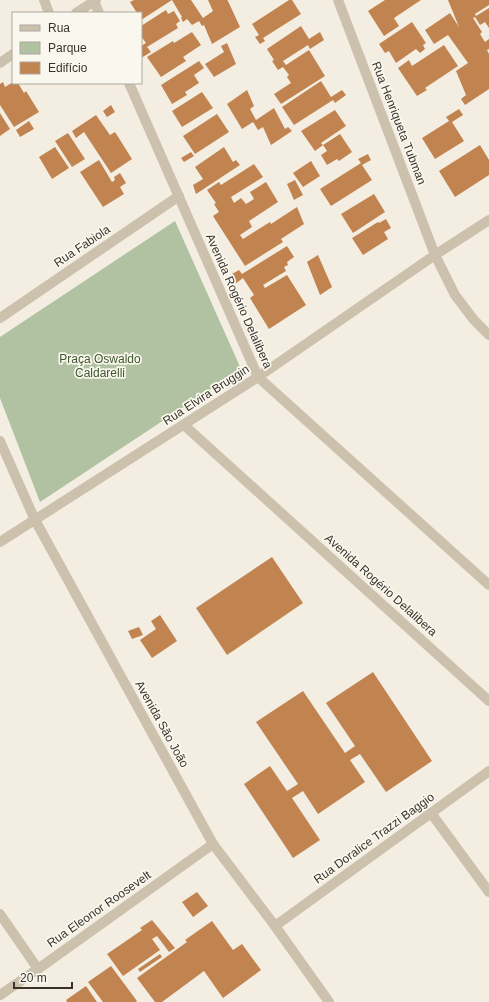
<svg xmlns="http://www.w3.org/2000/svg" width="489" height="1002" viewBox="0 0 489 1002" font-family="Helvetica,sans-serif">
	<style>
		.green { fill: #b0c2a1 }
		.building { fill: #c18451 }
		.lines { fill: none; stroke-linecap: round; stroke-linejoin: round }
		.street { stroke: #cbc1ad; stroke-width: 10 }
		.labels { text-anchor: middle; stroke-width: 3.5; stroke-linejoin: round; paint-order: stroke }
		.street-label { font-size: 12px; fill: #3a332b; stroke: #faf7ee }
		.park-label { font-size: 12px; fill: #405730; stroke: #faf7ee }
	</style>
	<rect width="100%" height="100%" fill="#f3eee1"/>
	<polygon class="green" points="175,221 241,369 40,502 0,398 0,337"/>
	<g class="building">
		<polygon points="134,0 191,0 203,18 213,11 208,0 227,0 228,1 240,27 212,44 204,25 202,26 199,21 192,25 187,19 183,22 181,18 182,17 172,0 141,20 141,13 137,13 130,2"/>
		<polygon points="289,0 292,0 301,14 263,38 265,41 260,44 255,37 259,35 252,24"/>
		<polygon points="385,0 421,0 394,18 399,26 384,36 368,11"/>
		<polygon points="448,0 489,0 489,5 475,14 476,16 489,8 489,28 485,22 480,25 475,17 473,18 482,32 480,34 485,42 489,39 489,49 487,50 489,54 489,89 465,105 461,99 466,95 456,71 468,63 448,35 434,44 425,30 450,13 459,27"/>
		<polygon points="166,10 168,14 174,11 180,21 176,24 178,28 147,47 151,52 141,58 141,46 146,43 141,36 141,26"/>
		<polygon points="412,22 426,43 423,45 425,49 420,53 416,49 396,63 389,51 385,53 379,44"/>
		<polygon points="301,26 309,39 320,32 324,40 310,49 308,45 283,61 286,65 309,50 325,76 281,104 274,94 291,83 287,77 289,75 283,67 278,70 272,61 274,60 267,49"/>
		<polygon points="192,32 201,45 183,57 186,61 161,77 147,57 173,41 174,43"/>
		<polygon points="227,43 236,64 214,77 205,64 224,52 221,46"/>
		<polygon points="444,45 458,66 425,88 427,90 417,96 398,68 409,60 412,66"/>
		<polygon points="199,61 204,68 194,75 199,83 185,92 187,95 172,104 161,85"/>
		<polygon points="321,81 331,97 342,90 346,95 335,103 333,100 294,125 282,107"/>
		<polygon points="3,82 5,87 13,82 13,83 18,83 24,93 26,91 39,112 14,127 0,105 0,84"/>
		<polygon points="247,90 254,106 250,109 256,120 274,108 285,129 288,127 292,131 271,145 263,127 258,130 253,122 242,129 227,104"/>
		<polygon points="202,92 213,108 182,127 172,111"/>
		<polygon points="111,105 115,112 107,117 103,111"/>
		<polygon points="459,109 463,115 452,122 464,141 435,159 422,138 449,121 446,117"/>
		<polygon points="335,110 346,126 321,143 323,145 315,151 301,131"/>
		<polygon points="0,113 10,129 0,136"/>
		<polygon points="217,114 229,132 195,154 183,136"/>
		<polygon points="96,115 110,135 115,132 132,159 111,173 84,132 76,138 72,131"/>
		<polygon points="29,121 34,129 20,137 16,130"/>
		<polygon points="68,133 85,159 72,167 55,141"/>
		<polygon points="340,134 352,152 339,161 337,159 327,165 321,155 327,151 323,145"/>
		<polygon points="480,145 489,160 489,175 455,197 439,171"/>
		<polygon points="55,147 69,168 52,179 39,157"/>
		<polygon points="224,147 233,162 236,160 240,165 196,194 193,185 203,179 195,167"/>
		<polygon points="191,152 194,156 184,162 181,158"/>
		<polygon points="368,154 371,160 362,165 372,180 331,206 320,189 361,163 358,159"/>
		<polygon points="99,160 112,182 115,180 114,177 120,173 126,183 120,187 124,194 103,207 80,172"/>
		<polygon points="311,161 320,176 303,187 293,173"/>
		<polygon points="254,164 263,177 231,197 234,203 241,198 246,204 254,199 250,192 266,182 278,202 249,221 252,227 240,235 243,239 270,222 271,224 297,207 304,224 281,239 283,242 245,266 213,216 219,212 214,204 216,203 207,190 219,182 221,185"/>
		<polygon points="295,180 303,195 294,200 287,184"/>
		<polygon points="374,194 385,212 353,233 341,214"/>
		<polygon points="386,219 391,228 384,232 388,239 363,255 352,238 378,222 379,223"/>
		<polygon points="287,246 294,257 287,262 288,265 284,267 286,271 263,285 265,288 287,275 306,305 269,329 250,298 254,295 243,278 235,284 232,274 239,270 242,274"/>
		<polygon points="318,255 332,287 320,295 307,262"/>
		<polygon points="272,557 303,603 227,655 196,608"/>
		<polygon points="160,615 177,641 152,658 140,640 156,629 151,621"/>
		<polygon points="139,627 143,635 132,639 128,631"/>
		<polygon points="373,672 432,761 386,792 360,754 350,760 365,782 318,814 303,791 292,798 320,840 293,858 244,784 270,766 287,791 298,784 256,722 303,691 345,753 355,746 326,703"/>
		<polygon points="197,892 208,906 193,917 182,902"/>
		<polygon points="152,920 175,948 169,952 157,936 152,939 160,950 123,976 107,954 142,930 140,928"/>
		<polygon points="212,921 233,950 242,944 261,970 223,998 204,971 162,1002 155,1002 137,978 187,942 185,940"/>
		<polygon points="160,954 162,957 140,972 138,969"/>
		<polygon points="111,966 137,1001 136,1002 103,1002 88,982"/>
		<polygon points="86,986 97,1002 67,1002 66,1000"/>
	</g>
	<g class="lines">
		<g class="street">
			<polyline points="44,0 49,13"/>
			<polyline points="338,0 435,255 455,295 474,320 489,335"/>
			<polyline points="94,1 99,13"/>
			<polyline points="76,13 96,0"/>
			<polyline points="0,63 13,54"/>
			<polyline points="129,83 258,377 489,585"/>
			<polyline points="0,318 179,196"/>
			<polyline points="184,425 489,701"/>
			<polyline points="0,441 35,520 213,844 275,926 329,1002"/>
			<polyline points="0,542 258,377 435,255 489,220"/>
			<polyline points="431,813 489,892"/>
			<polyline points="0,914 38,969"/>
			<polyline points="275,926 489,771"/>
			<polyline points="0,995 38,969 213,844"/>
		</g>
	</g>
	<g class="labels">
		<g class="street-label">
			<text transform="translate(399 123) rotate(69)" y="4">Rua Henriqueta Tubman</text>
			<text transform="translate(82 246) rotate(-34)" y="4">Rua Fabiola</text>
			<text transform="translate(239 301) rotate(66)" y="4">Avenida Rogério Delalibera</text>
			<text transform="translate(206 395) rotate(-33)" y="4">Rua Elvira Bruggin</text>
			<text transform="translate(381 585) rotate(42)" y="4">Avenida Rogério Delalibera</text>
			<text transform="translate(162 724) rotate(61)" y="4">Avenida São João</text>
			<text transform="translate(374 838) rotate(-36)" y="4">Rua Doralice Trazzi Baggio</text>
			<text transform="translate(99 909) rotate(-35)" y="4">Rua Eleonor Roosevelt</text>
		</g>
		<g class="park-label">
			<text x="100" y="363">Praça Oswaldo<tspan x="100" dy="14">Caldarelli</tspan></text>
		</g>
	</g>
	<rect x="12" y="12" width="130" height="72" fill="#faf7ee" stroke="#ada9a0"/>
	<rect x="20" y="25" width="20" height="6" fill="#cbc1ad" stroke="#ada9a0"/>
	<text x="48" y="32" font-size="12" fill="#3a332b">Rua</text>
	<rect x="20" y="42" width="20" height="12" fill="#b0c2a1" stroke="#ada9a0"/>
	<text x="48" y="52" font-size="12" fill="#3a332b">Parque</text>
	<rect x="20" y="62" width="20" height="12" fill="#c18451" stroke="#ada9a0"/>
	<text x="48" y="72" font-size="12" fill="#3a332b">Edifício</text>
	<path d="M14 982v6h58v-6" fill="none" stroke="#3a332b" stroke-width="2"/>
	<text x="20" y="982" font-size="12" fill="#3a332b" stroke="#faf7ee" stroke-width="3" paint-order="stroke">20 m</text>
</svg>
